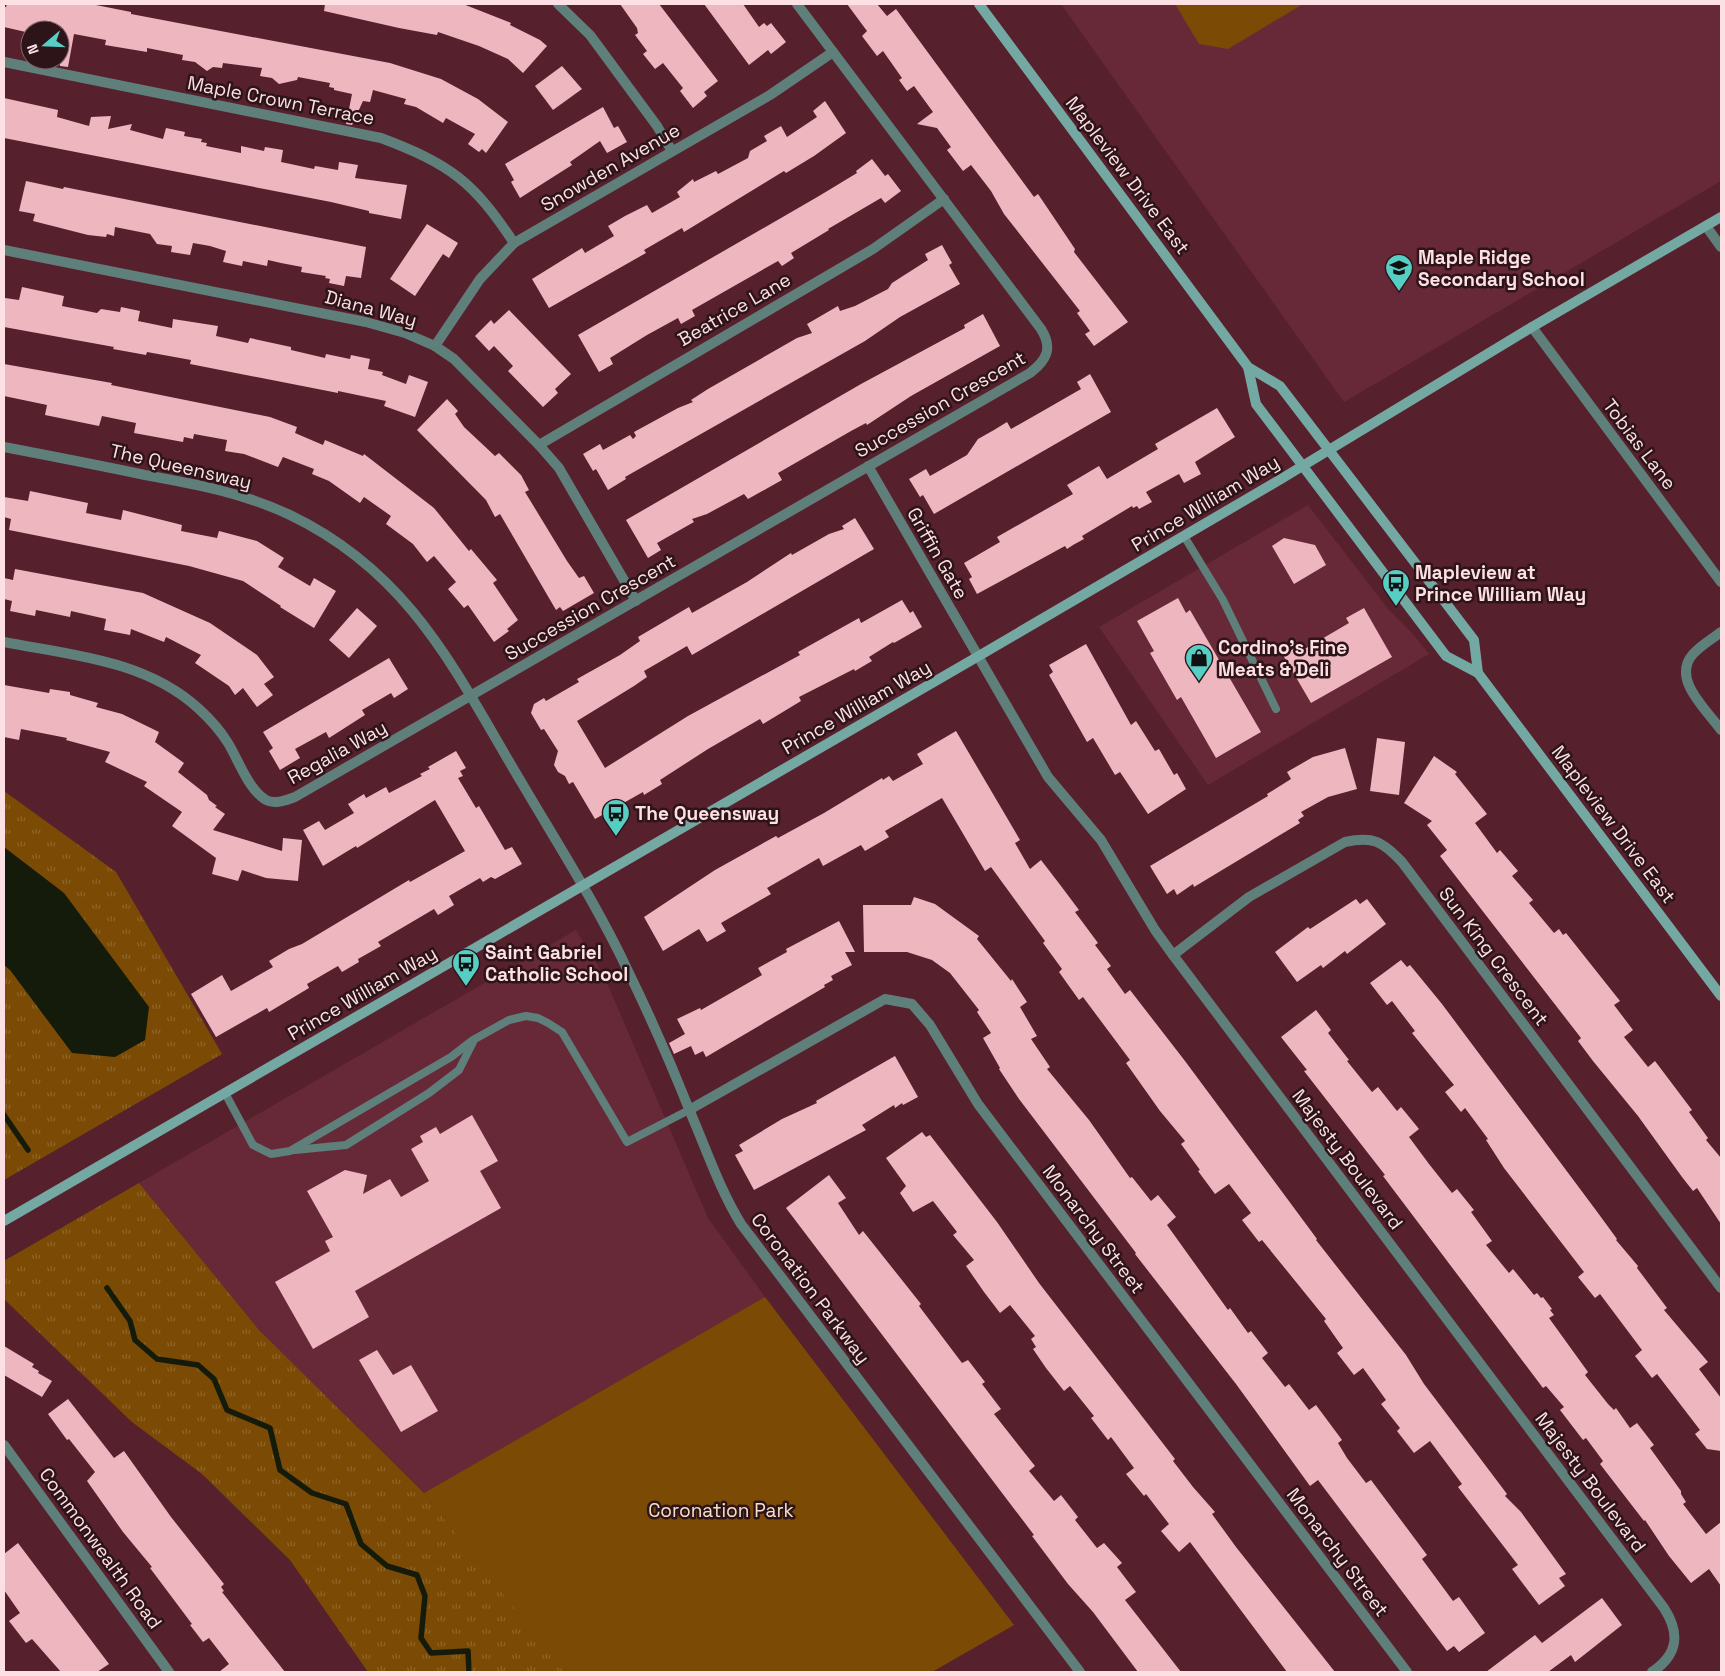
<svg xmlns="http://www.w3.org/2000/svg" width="1725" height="1676" viewBox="0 0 1725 1676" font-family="'Space Grotesk',sans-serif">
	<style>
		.built { fill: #672938 }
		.grass { fill: url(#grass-tufts) }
		.park { fill: #7b4b05 }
		.water { fill: #141b0a }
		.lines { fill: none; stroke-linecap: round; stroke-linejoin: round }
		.stream { stroke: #141b0a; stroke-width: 5.5 }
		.building { fill: #eeb6bf }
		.lane { stroke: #5f7f7b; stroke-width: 8 }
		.street { stroke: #5f7f7b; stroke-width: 10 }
		.secondary { stroke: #74a8a2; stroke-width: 10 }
		.labels { text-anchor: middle; stroke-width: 5; stroke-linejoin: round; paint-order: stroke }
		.street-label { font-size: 19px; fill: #fde0e4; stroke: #2d1419 }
		.poi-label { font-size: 19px; font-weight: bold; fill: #fde0e4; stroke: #2d1419; text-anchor: start }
		.park-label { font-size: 19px; fill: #f6e0ca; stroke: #2d1419 }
	</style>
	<defs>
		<pattern id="grass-tufts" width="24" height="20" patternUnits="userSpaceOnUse" patternTransform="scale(1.25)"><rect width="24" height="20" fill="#7b4b05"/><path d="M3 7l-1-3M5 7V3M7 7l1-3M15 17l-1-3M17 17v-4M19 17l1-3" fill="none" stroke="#8f6529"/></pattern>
	</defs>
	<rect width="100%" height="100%" fill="#57202d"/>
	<g class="built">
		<polygon points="1061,4 1721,4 1721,181 1344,402"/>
		<polygon points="1308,505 1389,610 1412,633 1429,654 1208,785 1099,627"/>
		<polygon points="576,930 604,976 708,1218 765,1297 424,1493 259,1330 139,1183"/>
	</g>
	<g class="grass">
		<polygon points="4,791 116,872 222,1054 4,1180"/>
		<polygon points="139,1183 259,1330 424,1493 568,1672 368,1672 290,1560 202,1474 132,1422 4,1299 4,1261"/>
	</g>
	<g class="park">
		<polygon points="1175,4 1303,4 1228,49 1199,44"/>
		<polygon points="765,1297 1014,1625 932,1672 564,1672 424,1493"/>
	</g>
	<polygon class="water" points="4,847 64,893 149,1007 145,1040 115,1057 72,1053 10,970 4,965"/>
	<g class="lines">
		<g class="stream">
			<polyline points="4,1115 28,1150"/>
			<polyline points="107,1288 130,1321 135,1340 157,1359 198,1365 214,1379 227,1410 270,1428 280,1470 312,1493 346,1504 361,1544 387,1566 417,1575 425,1596 421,1638 431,1653 468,1651 469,1672"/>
		</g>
	</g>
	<g class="building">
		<polygon points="7,4 91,4 131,12 131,14 390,63 441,79 478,99 508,122 486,153 482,149 479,152 468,144 475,134 446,118 443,123 416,107 404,104 406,99 373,90 370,102 363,101 352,125 346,124 352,94 334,90 334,88 329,87 330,83 298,77 297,80 279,84 272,78 260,76 262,68 223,63 222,68 213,67 207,71 195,62 182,60 183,55 147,48 147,52 105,45 106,40 74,34 68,67 60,66 60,30 30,30 30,33 4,27 4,7 6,7"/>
		<polygon points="325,4 463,4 511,23 510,25 540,40 547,46 523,73 508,59 479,46 438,32 437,35 399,28 324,11"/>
		<polygon points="620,4 659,4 718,81 704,92 707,96 693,108 680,91 683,88 663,63 655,69 643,54 647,51 635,35 638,33 637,28"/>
		<polygon points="704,4 743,4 759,27 764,23 767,26 771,23 786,42 771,54 768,50 749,65"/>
		<polygon points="847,4 877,4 887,16 896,9 1034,197 1038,194 1075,249 1074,252 1128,322 1094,346 1085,334 1090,331 1077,313 1080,311 1004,214 991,191 971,165 963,171 947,150 951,147 937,128 917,124 933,112 914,86 907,91 899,80 902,78 883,51 877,56 862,36 867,31"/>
		<polygon points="562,66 582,89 553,110 535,86"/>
		<polygon points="4,98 58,110 57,117 89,126 91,117 111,116 108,129 132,124 130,130 163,139 166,128 185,132 184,136 202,139 201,142 207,143 206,146 241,153 241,146 264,151 265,147 283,150 281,162 314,169 315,166 338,170 339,162 358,165 355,178 407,185 401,219 369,213 369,211 331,202 4,138"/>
		<polygon points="825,101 846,133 814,156 786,173 784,171 684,232 682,228 644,250 646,253 549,308 532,279 582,248 585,253 614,236 608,226 625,216 647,205 652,213 680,197 677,192 693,179 694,182 716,171 718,174 748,158 750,151 767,141 764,136 781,126 787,137 817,117 813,111"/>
		<polygon points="603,107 614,128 618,126 627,142 607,153 600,141 570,162 572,165 520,198 511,182 514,180 505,164"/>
		<polygon points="872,159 885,176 888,174 901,191 885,203 881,198 828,229 829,230 791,253 794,258 782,266 778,261 692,310 695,316 681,324 678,318 647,335 610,358 613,364 599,372 578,335 819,196 857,173 856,171"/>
		<polygon points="26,181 63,189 64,187 366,247 361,278 346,276 344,286 329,283 330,279 325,278 326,276 301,272 302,267 281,263 268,260 267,266 243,261 242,266 223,262 226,251 210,246 193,243 190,255 171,252 172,246 157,244 150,234 115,227 114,236 107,234 106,237 88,235 33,221 35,214 19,211"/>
		<polygon points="427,224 458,243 449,258 443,254 415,296 390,279"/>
		<polygon points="942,245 952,263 949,265 960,284 900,317 865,341 625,477 626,479 608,490 596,469 593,471 583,454 600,444 603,450 630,435 633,439 636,436 634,432 678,408 693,402 691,400 708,389 797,338 812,333 807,324 838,306 840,311 855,306 888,289 892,283 928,260 925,254"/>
		<polygon points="22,287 64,296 62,306 97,313 101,309 120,312 121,307 140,311 138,321 172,328 173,319 218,326 216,336 248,343 250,338 291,347 291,350 325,358 326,354 350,359 351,355 370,359 368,369 383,372 382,375 406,384 409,375 428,382 415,417 384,406 386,401 338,391 338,393 190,364 191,360 147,352 146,355 113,349 114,347 4,327 5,298 19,300"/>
		<polygon points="509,310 571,374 555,389 558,393 543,407 508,371 513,366 494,346 489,351 475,336 491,320 494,324"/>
		<polygon points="983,314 1000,346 911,396 867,425 866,423 851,431 778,473 782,480 748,499 744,494 707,514 692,519 694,522 657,543 661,550 648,558 626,520 861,384 965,328 964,325"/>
		<polygon points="4,364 112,383 111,385 270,417 297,427 295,433 323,445 325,440 363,456 364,454 434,508 469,551 471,549 497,580 493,583 518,620 507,629 509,631 494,642 468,605 464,608 448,589 456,582 434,556 427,562 413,544 386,524 391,516 364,497 360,503 329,481 312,474 314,469 283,457 278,467 244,454 225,451 227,440 194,434 193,439 184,437 183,442 134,433 136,423 102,416 99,426 45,415 47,405 4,396"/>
		<polygon points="1090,374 1111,412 934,514 923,495 920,497 909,479 926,469 930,476 967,455 978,439 994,430 1007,422 1011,429 1041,412 1081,389 1077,382"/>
		<polygon points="447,399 458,411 455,414 464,427 495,456 499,453 521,475 529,490 525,492 567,561 579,578 584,576 594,593 563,611 560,607 556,610 500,514 495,517 486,500 417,430"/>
		<polygon points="1217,408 1235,437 1195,462 1201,474 1184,483 1179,474 1146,492 1152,502 1139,509 1137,506 1133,508 1132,506 1082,536 1084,539 1073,545 1067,549 1065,546 977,594 969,579 972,577 964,563 1000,542 997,537 1073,494 1067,485 1099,466 1107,479 1158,449 1155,444"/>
		<polygon points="30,491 88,503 86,513 121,520 123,510 182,525 181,531 217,538 219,531 257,541 284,558 278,567 310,586 314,578 336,591 314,628 280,607 281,606 243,581 189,566 9,530 11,519 4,517 4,497 28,501"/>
		<polygon points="855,518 874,549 692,655 687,646 644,671 647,677 634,686 577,721 605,768 688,716 800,655 798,652 859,618 861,623 902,600 910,613 913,611 922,627 894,643 893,642 869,657 872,661 855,671 854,669 799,697 801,701 763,724 760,719 708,749 660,780 662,784 644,795 643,792 595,819 573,782 569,784 565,776 558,772 554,765 558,751 544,729 541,730 531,713 534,704 544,698 546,701 579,682 577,679 620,655 640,641 638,637 689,607 692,613 747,582 791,553 792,555 829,534 844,529 842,526"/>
		<polygon points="1284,538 1315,545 1326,565 1294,584 1272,546"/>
		<polygon points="15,569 143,593 210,623 257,655 274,677 264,684 273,695 257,707 243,688 235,695 229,686 195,663 201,655 166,637 164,642 131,629 130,635 104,630 106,619 71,611 70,617 36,610 35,616 10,611 12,601 4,599 4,578 13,580"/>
		<polygon points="1178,598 1186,613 1190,610 1261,732 1216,758 1181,697 1177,700 1150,653 1154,651 1137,621"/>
		<polygon points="357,608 377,626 349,658 329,640"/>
		<polygon points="1364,608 1392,657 1311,703 1283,655 1300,645 1303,650 1349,623 1346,618"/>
		<polygon points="1086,644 1131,725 1136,721 1155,751 1159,749 1174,775 1177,773 1186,789 1148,814 1120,772 1115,775 1093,738 1087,742 1049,675 1053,672 1049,665"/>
		<polygon points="389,658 408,689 394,698 391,693 362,710 365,715 329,738 326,732 295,749 300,758 280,770 269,751 273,748 263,732"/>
		<polygon points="4,685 49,693 50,689 70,692 70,695 98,703 96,707 122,714 159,732 155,742 184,763 178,772 207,795 209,800 217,806 215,807 225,814 213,830 282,851 283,838 302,840 298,881 266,878 242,870 238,881 212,874 216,858 172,826 182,812 144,786 147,782 105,762 110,752 66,740 67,738 21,729 19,740 4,737"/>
		<polygon points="956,731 1020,840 1015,843 1030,869 1041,860 1061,886 1079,910 1075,912 1098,943 1095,945 1111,966 1107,969 1125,994 1130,990 1185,1061 1317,1239 1316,1240 1406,1355 1424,1384 1507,1494 1505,1496 1521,1512 1566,1574 1559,1578 1565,1586 1539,1605 1512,1569 1518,1565 1458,1487 1462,1484 1430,1441 1414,1453 1397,1431 1400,1428 1381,1404 1386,1400 1363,1368 1354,1375 1337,1353 1343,1348 1324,1321 1326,1319 1262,1240 1259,1242 1242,1220 1251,1213 1229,1184 1215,1194 1198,1171 1200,1170 1181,1144 1185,1141 1160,1111 1126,1063 1130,1060 1083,997 1079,1000 1059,972 1062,969 1043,943 1045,941 991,867 985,871 942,798 885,831 889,837 865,851 861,845 823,866 819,858 767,888 771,894 721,923 726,931 707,942 699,929 663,951 644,917 715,870 776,836 778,838 824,813 882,778 883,780 889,776 893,781 923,764 917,754"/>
		<polygon points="1377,738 1405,742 1399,795 1370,791"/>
		<polygon points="1345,748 1357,789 1328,797 1301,812 1304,816 1298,820 1300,823 1194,887 1193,884 1177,895 1174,889 1167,894 1150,866 1268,796 1267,794 1291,779 1287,772 1313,757"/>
		<polygon points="456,751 466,768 460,771 463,776 458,778 476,808 479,806 505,850 512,847 522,864 495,879 491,877 483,882 480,878 449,896 454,905 438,915 434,909 378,942 381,946 358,959 359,962 342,972 338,966 307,984 309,988 269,1012 267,1008 216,1037 191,994 222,975 231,991 273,967 269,961 289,949 302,944 409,880 410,882 465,851 435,800 357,848 356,846 323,866 303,830 319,821 325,830 354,813 348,804 364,794 366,798 386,787 389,793 422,776 420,774 430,769 428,767"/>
		<polygon points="1434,756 1457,772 1455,774 1487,814 1475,823 1497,853 1500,850 1518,871 1512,876 1533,900 1529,903 1554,933 1559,929 1563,935 1566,933 1620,1001 1614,1005 1633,1030 1624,1037 1648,1067 1655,1061 1692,1110 1689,1112 1708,1138 1706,1140 1721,1158 1721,1224 1697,1188 1693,1191 1682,1177 1638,1116 1593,1061 1578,1041 1581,1038 1440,856 1447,850 1427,825 1432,821 1404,803"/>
		<polygon points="914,897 935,904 979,936 977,939 1011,981 1012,979 1027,1002 1020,1007 1037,1036 1031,1039 1050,1067 1047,1069 1089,1120 1130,1178 1132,1177 1151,1201 1158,1195 1176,1217 1167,1225 1228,1310 1230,1308 1248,1333 1251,1331 1268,1353 1262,1358 1285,1387 1289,1384 1309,1410 1316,1405 1342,1440 1338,1443 1347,1458 1366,1483 1371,1480 1427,1555 1422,1559 1453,1601 1459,1597 1485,1633 1459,1652 1454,1646 1447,1651 1318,1480 1310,1486 1236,1384 1135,1254 1136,1253 1019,1099 999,1069 1000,1068 983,1038 991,1033 977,1012 979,1010 950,973 932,960 907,952 864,952 863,905 911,905"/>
		<polygon points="1356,899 1360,904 1367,899 1386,924 1347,954 1345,951 1323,968 1321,965 1297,982 1275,952 1308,927 1310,929"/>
		<polygon points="839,921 855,952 845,952 852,965 831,976 833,980 824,985 825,987 706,1057 703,1051 695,1055 691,1046 674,1054 669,1043 685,1034 677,1019 700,1008 701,1010 762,975 758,968 787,952 786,949"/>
		<polygon points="1401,960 1407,967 1410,965 1442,1004 1598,1213 1617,1239 1616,1240 1638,1266 1637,1268 1667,1308 1664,1310 1708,1362 1699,1369 1721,1398 1721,1451 1707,1449 1695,1434 1700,1430 1657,1374 1652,1378 1635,1356 1642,1350 1600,1294 1595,1298 1578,1277 1584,1272 1504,1168 1486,1140 1488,1139 1465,1108 1461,1112 1445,1092 1454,1085 1412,1033 1415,1031 1392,1001 1387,1005 1370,983"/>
		<polygon points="1316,1010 1331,1030 1328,1033 1349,1060 1347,1061 1372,1092 1378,1087 1397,1111 1401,1107 1419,1129 1409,1137 1429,1164 1452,1193 1457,1189 1474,1210 1471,1212 1492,1241 1486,1245 1509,1273 1513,1269 1534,1295 1537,1293 1541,1298 1543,1297 1552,1309 1550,1310 1554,1315 1549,1318 1588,1372 1585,1375 1608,1404 1614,1410 1616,1408 1630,1428 1637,1423 1654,1445 1650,1448 1681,1491 1681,1494 1686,1502 1683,1504 1706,1534 1721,1522 1721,1586 1709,1569 1691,1583 1669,1556 1645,1520 1644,1521 1600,1464 1603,1461 1586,1438 1583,1440 1560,1410 1564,1407 1546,1386 1543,1388 1383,1176 1385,1175 1304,1071 1307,1070 1281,1037"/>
		<polygon points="895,1056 918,1097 903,1105 902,1103 895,1108 894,1105 862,1125 866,1130 754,1190 735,1155 743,1151 739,1145 782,1119 817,1103 816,1101"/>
		<polygon points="472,1115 498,1161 480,1171 501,1208 355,1291 369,1317 313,1349 275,1282 330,1251 325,1241 333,1237 307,1191 345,1170 367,1175 363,1194 390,1179 401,1197 429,1181 411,1149 423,1142 420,1136 436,1127 440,1134"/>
		<polygon points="922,1132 926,1137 930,1135 997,1222 1039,1283 1175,1459 1173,1461 1193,1487 1215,1512 1212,1514 1236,1547 1335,1672 1287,1672 1190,1542 1179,1552 1161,1531 1169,1524 1146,1494 1144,1496 1126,1474 1134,1468 1111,1437 1108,1440 1091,1418 1094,1416 1070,1386 1064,1391 1046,1368 1033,1349 1036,1347 1031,1339 1035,1336 1010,1305 1000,1313 984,1292 966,1266 974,1260 953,1235 957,1232 933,1201 913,1212 900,1193 906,1186 886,1158"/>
		<polygon points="829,1175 846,1198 838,1203 859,1235 863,1231 921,1304 919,1306 962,1363 968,1360 985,1382 982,1384 1001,1409 994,1414 1035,1466 1029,1471 1054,1501 1061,1495 1078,1517 1075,1520 1097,1548 1104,1543 1122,1563 1117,1567 1136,1592 1125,1600 1181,1672 1138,1672 1093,1612 1068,1584 1032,1536 1034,1535 786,1208"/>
		<polygon points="4,1346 34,1364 32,1367 39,1371 38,1373 52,1381 42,1397 4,1375"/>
		<polygon points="377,1350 393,1375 411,1365 438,1411 401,1432 359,1360"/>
		<polygon points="68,1399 114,1458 124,1451 171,1517 224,1584 221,1587 224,1591 222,1592 285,1672 219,1672 229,1664 209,1638 203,1642 190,1625 192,1624 150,1568 152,1567 123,1532 87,1481 95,1472 69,1439 67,1440 48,1414"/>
		<polygon points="18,1543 109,1664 97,1672 61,1672 32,1639 26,1643 9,1621 20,1613 4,1590 4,1554"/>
		<polygon points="1602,1598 1622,1625 1575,1662 1571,1655 1548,1672 1486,1672 1535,1635 1542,1643"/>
	</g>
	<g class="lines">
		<g class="lane">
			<polyline points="1184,536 1223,600 1276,709"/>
			<polyline points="225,1093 253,1145 271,1154 290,1151 451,1057 473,1040 509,1020 526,1016 538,1018 548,1023 562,1032 627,1142 689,1110"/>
			<polyline points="295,1150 346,1145 429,1093 459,1070 473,1042"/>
		</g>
		<g class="street">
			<polyline points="558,4 590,35 657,126 672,151"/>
			<path d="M4,62L381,138C450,164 473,181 514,243"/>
			<polyline points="1706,226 1721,247"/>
			<polyline points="4,250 366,322 405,333 435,346 454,359 539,445 559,468 636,601"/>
			<polyline points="1532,327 1721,582"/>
			<polyline points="435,346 480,279 514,243 770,95 833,52"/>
			<polyline points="539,445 873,249 944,199"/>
			<path d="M4,447C51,456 98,465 145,475C195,484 244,493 290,515C413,574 457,675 523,785C559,846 598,907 628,971C651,1018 672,1066 691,1114C707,1151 720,1190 741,1224L1080,1672"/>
			<path d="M868,466L1048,777L1101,840L1155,930L1173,955L1664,1608C1680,1633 1679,1654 1652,1672"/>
			<path d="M1721,632C1712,639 1701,645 1693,654C1671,679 1706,709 1721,730"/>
			<path d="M4,642C71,655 146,660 199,709C210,719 220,730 228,743C239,761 248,789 266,800C275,805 286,800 295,797L1030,373C1047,360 1053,348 1041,329L797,4"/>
			<path d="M1173,955L1249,897L1345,842C1373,836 1382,841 1402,862L1721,1288"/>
			<polyline points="689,1110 885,999 912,1004 930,1025 978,1104 1407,1672"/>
			<polyline points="4,1445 169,1672"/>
		</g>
		<g class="secondary">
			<polyline points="979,4 1248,367 1280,386 1474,640 1478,673"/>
			<polyline points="1248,367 1256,404 1446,656 1478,673 1721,996"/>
			<polyline points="4,1221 977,657 1281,479 1532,327 1721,217"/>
		</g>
	</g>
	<defs>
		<symbol id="school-pin" viewBox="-11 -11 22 30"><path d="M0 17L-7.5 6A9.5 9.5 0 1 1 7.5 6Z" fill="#56cec4" stroke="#2d1419"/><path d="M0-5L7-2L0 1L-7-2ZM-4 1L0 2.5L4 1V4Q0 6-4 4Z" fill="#111"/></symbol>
		<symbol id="bus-pin" viewBox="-11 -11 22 30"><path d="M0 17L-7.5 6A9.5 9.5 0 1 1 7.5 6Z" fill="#56cec4" stroke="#2d1419"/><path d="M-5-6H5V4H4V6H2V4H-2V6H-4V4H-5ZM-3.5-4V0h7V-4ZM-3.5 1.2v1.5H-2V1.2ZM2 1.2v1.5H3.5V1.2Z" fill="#111"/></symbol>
		<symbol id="shop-pin" viewBox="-11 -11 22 30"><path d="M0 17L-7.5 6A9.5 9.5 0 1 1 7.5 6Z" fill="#56cec4" stroke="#2d1419"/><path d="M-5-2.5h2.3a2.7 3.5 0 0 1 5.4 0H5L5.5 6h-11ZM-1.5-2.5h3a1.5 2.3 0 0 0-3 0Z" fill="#111"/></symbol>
	</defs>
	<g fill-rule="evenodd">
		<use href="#school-pin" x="1383" y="252" width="32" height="43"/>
		<use href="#bus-pin" x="1380" y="567" width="32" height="43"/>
		<use href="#shop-pin" x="1183" y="642" width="32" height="43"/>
		<use href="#bus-pin" x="600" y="797" width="32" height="43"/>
		<use href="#bus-pin" x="450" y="947" width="32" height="43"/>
	</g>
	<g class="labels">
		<g class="street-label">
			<text transform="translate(281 100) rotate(11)" y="7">Maple Crown Terrace</text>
			<text transform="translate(610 167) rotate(-30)" y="7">Snowden Avenue</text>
			<text transform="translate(1128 175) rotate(53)" y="7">Mapleview Drive East</text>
			<text transform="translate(371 308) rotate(15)" y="7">Diana Way</text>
			<text transform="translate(734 309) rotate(-30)" y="7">Beatrice Lane</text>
			<text transform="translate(940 404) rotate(-30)" y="7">Succession Crescent</text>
			<text transform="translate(1640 444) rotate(53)" y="7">Tobias Lane</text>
			<text transform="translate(181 466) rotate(13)" y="7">The Queensway</text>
			<text transform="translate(1205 503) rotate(-31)" y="7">Prince William Way</text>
			<text transform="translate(938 553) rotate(60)" y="7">Griffin Gate</text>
			<text transform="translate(590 607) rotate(-30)" y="7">Succession Crescent</text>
			<text transform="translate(856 707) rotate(-30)" y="7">Prince William Way</text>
			<text transform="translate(337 752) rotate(-29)" y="7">Regalia Way</text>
			<text transform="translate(1614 824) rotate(53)" y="7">Mapleview Drive East</text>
			<text transform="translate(1494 956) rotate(53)" y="7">Sun King Crescent</text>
			<text transform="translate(362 993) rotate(-30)" y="7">Prince William Way</text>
			<text transform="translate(1348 1159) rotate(53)" y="7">Majesty Boulevard</text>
			<text transform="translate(1094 1229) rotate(53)" y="7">Monarchy Street</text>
			<text transform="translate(811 1288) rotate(53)" y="7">Coronation Parkway</text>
			<text transform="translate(1591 1482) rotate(53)" y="7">Majesty Boulevard</text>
			<text transform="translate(101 1548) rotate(54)" y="7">Commonwealth Road</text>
			<text transform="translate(1338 1552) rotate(53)" y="7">Monarchy Street</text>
		</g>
		<g class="poi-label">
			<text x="1418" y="264">Maple Ridge<tspan x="1418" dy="22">Secondary School</tspan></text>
			<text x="1415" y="579">Mapleview at<tspan x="1415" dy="22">Prince William Way</tspan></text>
			<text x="1218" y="654">Cordino's Fine<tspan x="1218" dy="22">Meats &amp; Deli</tspan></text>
			<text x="635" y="820">The Queensway</text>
			<text x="485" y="959">Saint Gabriel<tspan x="485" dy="22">Catholic School</tspan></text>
		</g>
		<g class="park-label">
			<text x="721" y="1517">Coronation Park</text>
		</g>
	</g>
	<rect width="1725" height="1676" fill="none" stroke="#fde0e4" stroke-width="10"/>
	<g transform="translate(45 45) rotate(251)"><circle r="24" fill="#2d1419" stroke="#80666a"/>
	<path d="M0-4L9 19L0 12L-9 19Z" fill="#56cec4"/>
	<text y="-8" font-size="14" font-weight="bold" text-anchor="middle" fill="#fde0e4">N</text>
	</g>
</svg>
